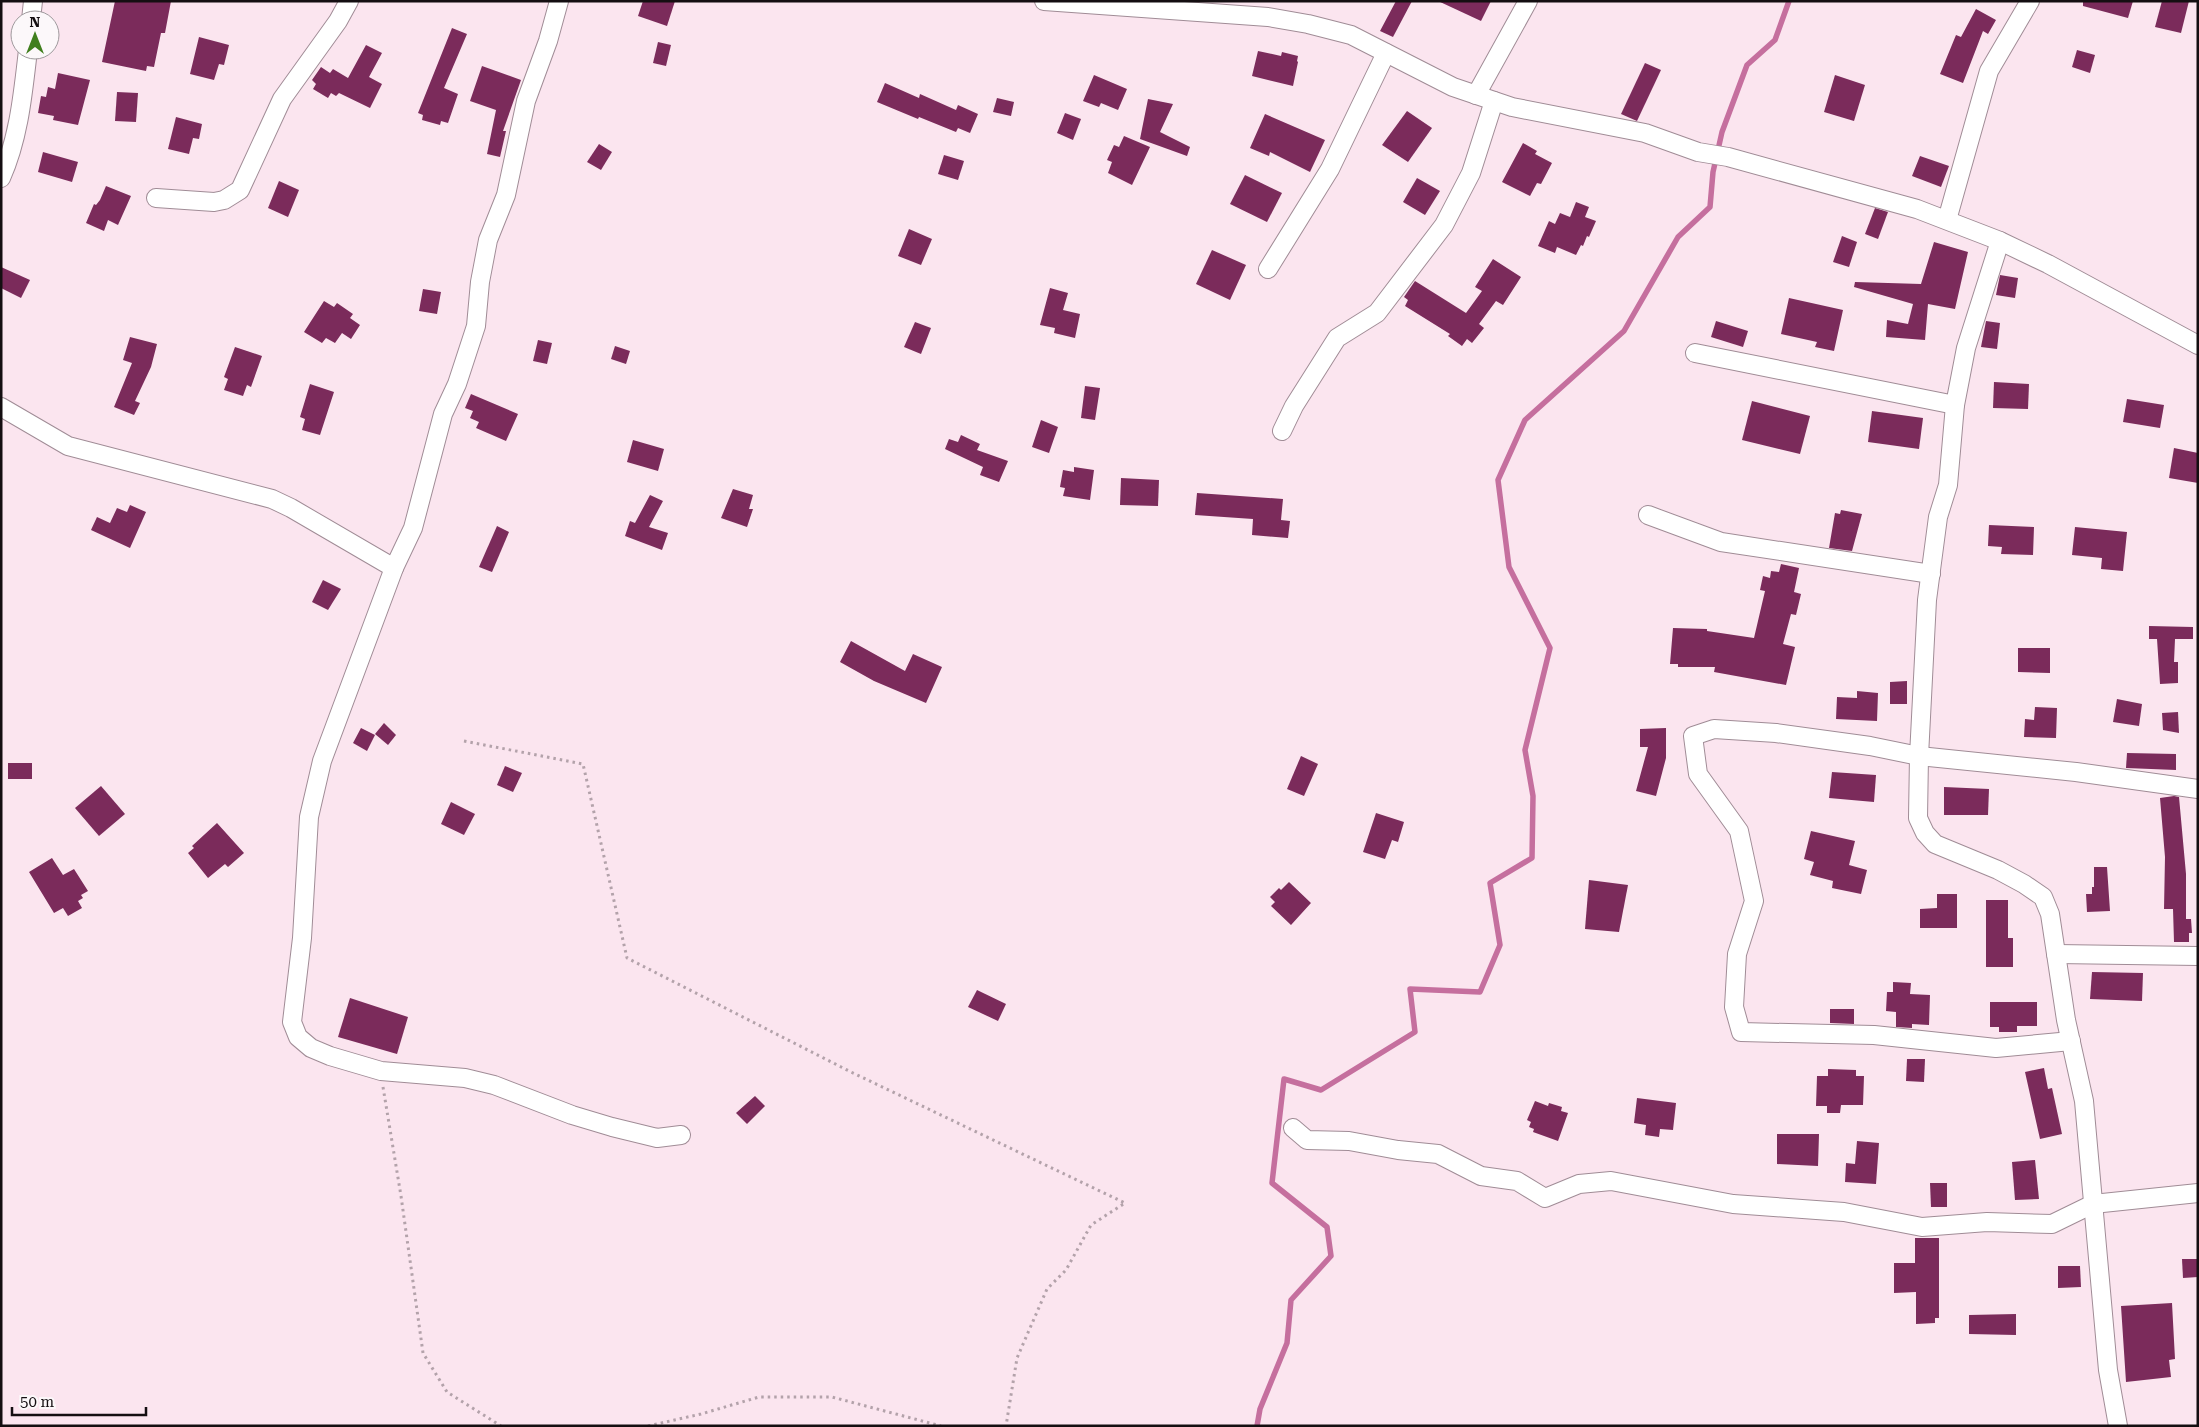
<svg xmlns="http://www.w3.org/2000/svg" width="2199" height="1427" viewBox="0 0 2199 1427" font-family="'Roboto Serif',serif">
	<style>
		.lines { fill: none; stroke-linecap: round; stroke-linejoin: round }
		.stream { stroke: #c56f9e; stroke-width: 5.5 }
		.building { fill: #7b2b5b }
		.minor-casing { stroke: #a08c96; stroke-width: 20 }
		.path { stroke: #b3a2aa; stroke-width: 3; stroke-dasharray: 2.5 4; stroke-linecap: butt }
		.minor { stroke: #fff; stroke-width: 18 }
	</style>
	<rect width="100%" height="100%" fill="#fbe5ef"/>
	<g class="lines">
		<polyline class="stream" points="1257,1426 1260,1409 1287,1343 1291,1300 1331,1256 1327,1227 1272,1183 1284,1079 1321,1090 1415,1032 1410,989 1480,992 1500,945 1490,883 1532,858 1533,796 1525,750 1550,648 1509,567 1498,480 1525,420 1624,331 1678,237 1710,207 1713,172 1722,132 1747,65 1775,40 1789,1"/>
	</g>
	<g class="building">
		<polygon points="115,1 171,1 165,33 161,33 154,67 147,66 146,71 102,62"/>
		<polygon points="643,1 675,1 667,26 638,16"/>
		<polygon points="1396,1 1412,1 1393,37 1380,31"/>
		<polygon points="1438,1 1491,1 1481,21"/>
		<polygon points="2083,1 2133,1 2128,18 2083,6"/>
		<polygon points="2162,1 2189,1 2181,33 2155,27"/>
		<polygon points="1976,9 1996,20 1988,34 1983,31 1963,83 1940,74 1956,35 1961,37"/>
		<polygon points="452,28 467,34 444,88 458,94 448,123 441,121 440,125 422,120 423,115 418,113"/>
		<polygon points="199,37 229,45 224,65 219,64 214,80 190,74"/>
		<polygon points="658,42 671,45 666,66 653,63"/>
		<polygon points="366,45 382,53 369,77 382,84 370,108 339,93 336,96 331,93 328,98 313,89 316,84 312,80 321,67 330,73 333,69 348,78"/>
		<polygon points="2077,50 2095,55 2090,73 2072,67"/>
		<polygon points="1258,51 1281,56 1282,52 1298,56 1297,61 1298,62 1293,86 1252,76"/>
		<polygon points="1645,63 1661,70 1637,121 1621,114"/>
		<polygon points="482,66 521,80 503,131 506,131 500,157 487,154 496,110 470,101"/>
		<polygon points="58,73 90,80 78,125 53,120 54,116 38,113 41,96 46,97 48,87 55,89"/>
		<polygon points="1094,75 1127,89 1118,110 1101,103 1099,107 1083,101"/>
		<polygon points="1835,75 1865,85 1854,121 1824,112"/>
		<polygon points="885,83 919,98 920,94 956,110 958,105 978,114 970,133 958,128 956,132 919,117 918,119 877,102"/>
		<polygon points="117,92 138,93 136,122 115,121"/>
		<polygon points="997,98 1014,102 1011,116 993,112"/>
		<polygon points="1148,99 1173,104 1160,132 1190,147 1187,156 1140,139"/>
		<polygon points="1407,111 1432,128 1408,162 1382,145"/>
		<polygon points="1065,113 1081,119 1073,140 1057,133"/>
		<polygon points="1265,114 1325,140 1310,172 1270,152 1269,156 1250,148"/>
		<polygon points="176,117 202,124 199,139 193,138 189,154 168,149"/>
		<polygon points="1124,136 1150,147 1132,185 1108,173 1112,162 1107,160 1114,145 1119,147"/>
		<polygon points="1523,143 1537,151 1535,154 1552,163 1541,184 1537,183 1530,196 1502,182"/>
		<polygon points="599,144 612,152 601,170 587,162"/>
		<polygon points="43,152 78,162 72,182 38,172"/>
		<polygon points="944,155 964,161 958,180 938,174"/>
		<polygon points="1920,156 1949,166 1941,187 1912,176"/>
		<polygon points="1245,175 1282,193 1267,222 1230,204"/>
		<polygon points="1417,178 1440,191 1425,215 1403,202"/>
		<polygon points="279,181 299,190 288,217 268,208"/>
		<polygon points="106,186 131,196 118,225 108,220 104,231 86,223 94,204 96,205 100,200"/>
		<polygon points="1576,202 1589,207 1585,217 1596,221 1589,237 1587,236 1583,246 1581,245 1576,255 1557,247 1555,253 1538,246 1549,221 1555,224 1560,213 1570,217"/>
		<polygon points="1875,208 1888,212 1878,239 1865,234"/>
		<polygon points="909,229 932,239 921,265 898,256"/>
		<polygon points="1842,236 1857,242 1849,267 1833,262"/>
		<polygon points="1934,242 1968,252 1955,309 1928,304 1925,340 1886,337 1887,320 1908,324 1913,304 1854,287 1855,282 1921,284"/>
		<polygon points="1212,250 1246,265 1230,300 1196,284"/>
		<polygon points="1493,259 1521,277 1503,305 1496,301 1479,324 1484,328 1472,343 1467,339 1462,346 1448,336 1450,334 1405,306 1408,300 1404,297 1415,281 1466,313 1482,291 1475,287"/>
		<polygon points="1,267 30,280 21,298 1,288"/>
		<polygon points="2000,275 2018,278 2015,298 1996,295"/>
		<polygon points="1050,288 1068,293 1063,310 1080,314 1075,338 1054,333 1055,328 1040,325"/>
		<polygon points="423,289 441,292 437,314 419,311"/>
		<polygon points="1789,298 1843,310 1834,351 1815,347 1817,342 1781,334"/>
		<polygon points="324,301 334,307 337,303 353,314 350,318 360,325 351,339 342,333 335,343 326,338 322,343 304,332"/>
		<polygon points="1716,321 1748,331 1743,347 1711,337"/>
		<polygon points="1986,321 2000,323 1997,349 1981,347"/>
		<polygon points="915,322 931,328 921,354 904,347"/>
		<polygon points="130,337 157,344 151,367 135,401 140,403 134,415 114,407 132,363 123,360"/>
		<polygon points="538,340 552,343 547,364 533,361"/>
		<polygon points="615,346 630,351 626,364 611,359"/>
		<polygon points="235,347 262,356 251,387 247,385 243,396 224,390 228,379 224,377"/>
		<polygon points="1994,382 2029,384 2028,409 1993,408"/>
		<polygon points="310,384 334,392 320,435 302,430 305,419 300,417"/>
		<polygon points="1085,386 1100,388 1095,420 1081,418"/>
		<polygon points="471,394 518,414 506,441 476,428 479,422 470,418 473,411 465,408"/>
		<polygon points="2127,399 2164,405 2160,428 2123,422"/>
		<polygon points="1752,401 1810,416 1800,454 1742,440"/>
		<polygon points="1872,411 1923,418 1919,449 1868,442"/>
		<polygon points="1041,420 1058,427 1049,453 1032,447"/>
		<polygon points="961,435 980,444 977,450 1008,461 999,482 980,475 983,467 945,449 949,439 958,442"/>
		<polygon points="633,440 664,449 658,471 627,462"/>
		<polygon points="2174,448 2198,453 2198,483 2169,478"/>
		<polygon points="1074,467 1094,470 1090,500 1063,496 1065,488 1060,487 1063,470 1074,472"/>
		<polygon points="1121,478 1159,480 1158,506 1120,505"/>
		<polygon points="733,489 753,495 749,509 753,509 747,527 721,518"/>
		<polygon points="1197,493 1283,499 1281,520 1290,521 1288,538 1252,535 1253,519 1195,515"/>
		<polygon points="650,495 663,501 649,527 668,533 662,550 625,536 630,521 635,523"/>
		<polygon points="130,505 146,512 130,548 91,530 97,517 110,523 117,508 127,512"/>
		<polygon points="1841,510 1862,514 1852,551 1829,548 1835,513 1840,514"/>
		<polygon points="1989,525 2034,527 2033,555 2001,554 2002,547 1988,546"/>
		<polygon points="497,526 509,532 492,572 479,567"/>
		<polygon points="2075,527 2127,532 2123,571 2101,569 2102,558 2072,555"/>
		<polygon points="1781,564 1799,568 1794,592 1801,594 1796,615 1791,614 1783,644 1795,647 1786,685 1714,672 1715,667 1678,667 1678,664 1670,664 1673,628 1707,629 1707,631 1754,638 1765,591 1760,590 1763,576 1770,578 1771,571 1779,572"/>
		<polygon points="323,580 341,589 328,610 312,602"/>
		<polygon points="2149,626 2193,627 2193,639 2175,639 2174,662 2178,662 2178,683 2160,684 2157,639 2149,639"/>
		<polygon points="851,641 905,671 913,654 942,667 926,703 874,681 840,662"/>
		<polygon points="2018,648 2050,648 2050,673 2018,672"/>
		<polygon points="1907,681 1907,704 1890,704 1890,682"/>
		<polygon points="1857,691 1878,693 1877,721 1836,719 1837,697 1857,698"/>
		<polygon points="2117,699 2142,704 2139,726 2113,722"/>
		<polygon points="2035,707 2057,708 2056,738 2024,737 2025,719 2034,720"/>
		<polygon points="2178,712 2179,733 2163,730 2162,713"/>
		<polygon points="384,723 396,735 388,745 375,734"/>
		<polygon points="361,728 375,735 367,751 353,743"/>
		<polygon points="1666,728 1666,758 1656,796 1636,791 1648,747 1640,747 1640,729"/>
		<polygon points="2127,753 2176,754 2176,770 2126,768"/>
		<polygon points="1301,756 1318,764 1304,796 1287,789"/>
		<rect x="8" y="763" width="24" height="16"/>
		<polygon points="505,766 522,773 513,792 497,785"/>
		<polygon points="1832,772 1876,775 1874,802 1829,798"/>
		<polygon points="101,786 125,814 99,836 75,808"/>
		<polygon points="1944,787 1989,789 1988,815 1944,815"/>
		<polygon points="2174,796 2179,797 2186,874 2186,919 2191,919 2192,933 2189,933 2189,942 2174,942 2173,909 2164,909 2165,857 2160,798"/>
		<polygon points="451,802 475,814 464,835 441,824"/>
		<polygon points="1376,813 1404,822 1398,842 1392,840 1385,859 1363,852"/>
		<polygon points="217,823 244,853 228,867 225,864 208,878 188,853 194,848 192,846"/>
		<polygon points="1811,831 1855,841 1849,865 1867,870 1861,894 1832,888 1833,881 1810,875 1814,862 1804,859"/>
		<polygon points="52,858 63,875 74,869 88,891 81,895 83,898 78,901 82,908 68,916 63,908 54,913 29,872"/>
		<polygon points="2094,867 2107,867 2110,911 2087,912 2086,894 2092,894 2092,887 2094,887"/>
		<polygon points="1589,880 1628,885 1619,932 1585,929"/>
		<polygon points="1289,882 1311,903 1291,925 1271,906 1275,902 1270,897 1279,888 1281,890"/>
		<polygon points="1937,894 1957,894 1957,928 1920,928 1920,909 1937,908"/>
		<polygon points="1986,900 2008,900 2008,938 2013,938 2013,967 1986,967"/>
		<polygon points="2092,972 2143,973 2142,1001 2090,999"/>
		<polygon points="1893,982 1911,983 1910,994 1930,995 1929,1025 1912,1024 1912,1028 1896,1027 1896,1012 1886,1011 1887,992 1893,992"/>
		<polygon points="977,990 1006,1004 998,1021 968,1007"/>
		<polygon points="350,998 408,1017 397,1054 338,1037"/>
		<polygon points="1990,1002 2037,1002 2037,1026 2017,1026 2017,1032 1999,1032 1999,1027 1990,1027"/>
		<polygon points="1830,1009 1854,1009 1854,1024 1830,1023"/>
		<polygon points="1907,1059 1925,1059 1924,1082 1906,1081"/>
		<polygon points="2044,1068 2048,1089 2052,1088 2062,1134 2040,1139 2025,1072"/>
		<polygon points="1828,1069 1856,1070 1856,1076 1864,1076 1863,1105 1841,1105 1840,1113 1827,1113 1827,1106 1816,1106 1817,1076 1828,1076"/>
		<polygon points="755,1096 765,1106 747,1124 736,1113"/>
		<polygon points="1637,1098 1676,1103 1673,1130 1660,1129 1659,1137 1645,1135 1646,1125 1634,1123"/>
		<polygon points="1535,1101 1548,1106 1549,1103 1562,1107 1561,1111 1568,1113 1558,1141 1533,1132 1534,1129 1529,1127 1531,1122 1527,1120"/>
		<polygon points="1777,1134 1819,1134 1818,1166 1777,1164"/>
		<polygon points="1857,1141 1879,1143 1876,1184 1845,1182 1846,1163 1855,1164"/>
		<polygon points="2035,1160 2039,1199 2015,1200 2012,1162"/>
		<polygon points="1930,1183 1947,1183 1947,1207 1931,1207"/>
		<polygon points="1915,1238 1939,1238 1939,1318 1935,1318 1935,1323 1916,1324 1916,1292 1894,1293 1894,1263 1915,1263"/>
		<polygon points="2182,1259 2198,1259 2198,1277 2183,1278"/>
		<polygon points="2058,1266 2080,1266 2081,1287 2058,1288"/>
		<polygon points="2172,1303 2175,1359 2169,1360 2171,1377 2126,1382 2121,1306"/>
		<polygon points="2016,1314 2016,1335 1969,1334 1969,1315"/>
	</g>
	<g class="lines">
		<defs>
			<g id="minor">
				<polyline points="559,1 548,41 526,101 506,195 488,240 480,282 476,326 457,384 443,414 413,528 394,568 322,761 309,817 302,938 292,1022 298,1037 311,1048 330,1056 381,1071 465,1078 494,1085 572,1115 612,1127 657,1138 681,1135"/>
				<polyline points="1044,1 1268,17 1308,24 1351,35 1453,87 1512,107 1645,133 1698,152 1728,157 1917,209 2000,241 2048,264 2198,345"/>
				<polyline points="31,20 33,1"/>
				<polyline points="1476,95 1528,1"/>
				<path d="M1,178C19,138 23,93 28,50"/>
				<polyline points="156,198 214,202 224,200 240,190 282,99 338,21 349,1"/>
				<polyline points="1947,220 1989,71 2030,1"/>
				<polyline points="2000,241 1966,348 1955,405 1948,485 1938,517 1927,600 1919,756 1918,818 1925,833 1935,844 1998,870 2024,884 2043,897 2050,914 2066,1020 2084,1101 2108,1370 2118,1426"/>
				<polyline points="1268,269 1330,169 1386,53"/>
				<polyline points="1695,353 1955,405"/>
				<polyline points="1,407 68,446 272,499 291,508 394,568"/>
				<polyline points="1282,431 1294,406 1337,338 1377,313 1444,225 1471,173 1494,101"/>
				<polyline points="1648,515 1721,542 1931,574"/>
				<polyline points="2056,954 2198,956"/>
				<polyline points="2071,1041 1996,1048 1874,1035 1741,1032 1734,1007 1737,954 1754,901 1739,831 1698,774 1693,736 1714,729 1776,733 1870,746 1919,756 2076,772 2198,789"/>
				<polyline points="1293,1128 1307,1140 1349,1141 1398,1150 1438,1154 1481,1176 1517,1181 1545,1198 1579,1184 1611,1181 1733,1204 1844,1212 1922,1227 1987,1222 2052,1224 2093,1204 2198,1193"/>
			</g>
		</defs>
		<use href="#minor" class="minor-casing"/>
		<g class="path">
			<polyline points="464,741 583,764 627,958 851,1072 1125,1203 1091,1225 1066,1270 1047,1289 1017,1358 1006,1426"/>
			<polyline points="383,1087 401,1196 423,1353 447,1392 501,1426"/>
			<polyline points="648,1426 701,1414 759,1397 832,1397 941,1426"/>
		</g>
		<use href="#minor" class="minor"/>
	</g>
	<rect width="2199" height="1427" fill="none" stroke="#140e11" stroke-width="5"/>
	<g transform="translate(35 35)"><circle r="24" fill="#fcf8fa" stroke="#9f9a9d"/>
	<path d="M0-4L9 19L0 12L-9 19Z" fill="#407f1e"/>
	<text y="-8" font-size="14" font-weight="bold" text-anchor="middle" fill="#140e11">N</text>
	</g>
	<path d="M12 1407v8h134v-8" fill="none" stroke="#140e11" stroke-width="2.5"/>
	<text x="20" y="1407" font-size="15" fill="#140e11" stroke="#fcf8fa" stroke-width="4" paint-order="stroke">50 m</text>
</svg>
